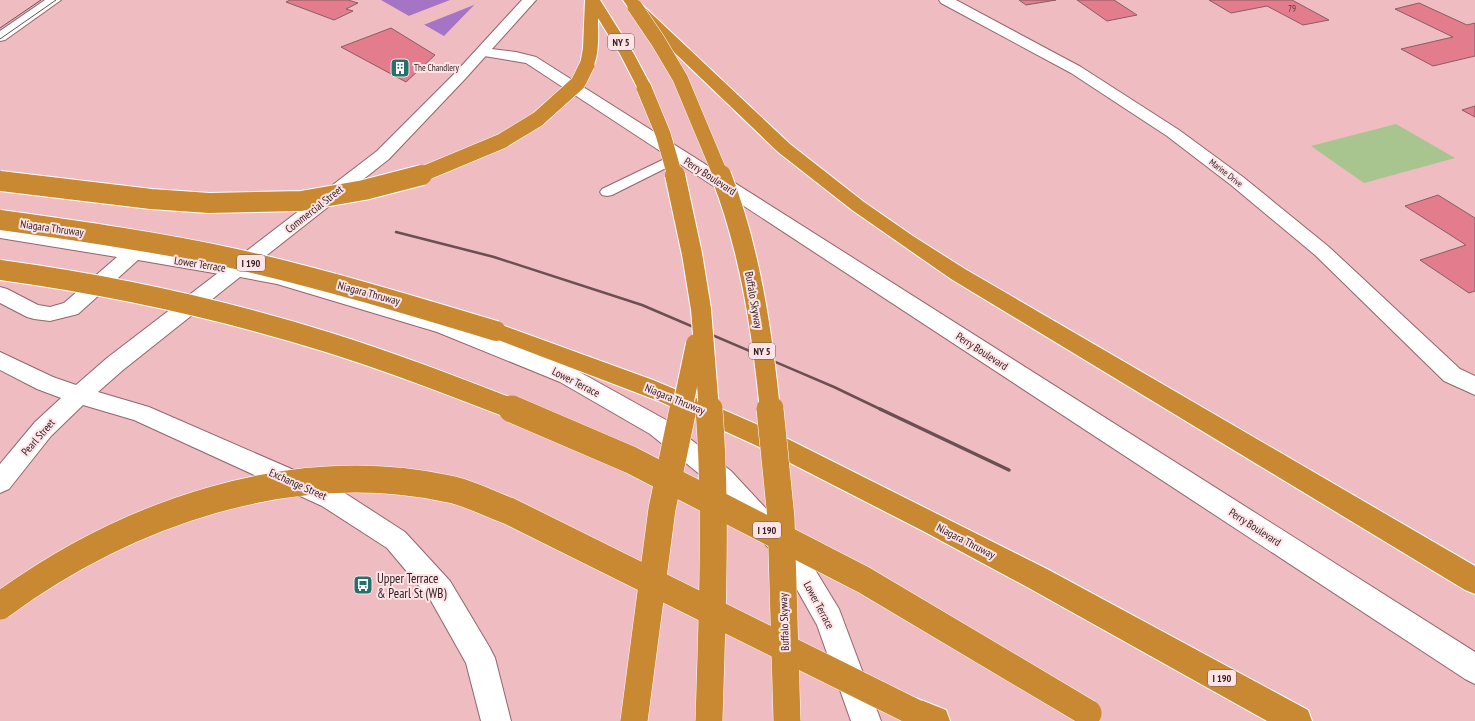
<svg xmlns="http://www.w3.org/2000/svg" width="1475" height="721" viewBox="0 0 1475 721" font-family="'PT Sans Narrow',sans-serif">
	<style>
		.green { fill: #a8c48f }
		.water { fill: #a574c5 }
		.pier { fill: #efbcc1 }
		.building { fill: #e37c8c; stroke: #8a5d63 }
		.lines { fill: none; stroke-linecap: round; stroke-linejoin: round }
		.lane-casing { stroke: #93656b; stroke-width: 2 }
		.street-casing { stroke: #93656b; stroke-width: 2 }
		.secondary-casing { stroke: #93656b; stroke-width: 2 }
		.highway-casing { stroke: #fff; stroke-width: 2 }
		.lane { fill: #fff; fill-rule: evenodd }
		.street { fill: #fff; fill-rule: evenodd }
		.secondary { fill: #fff; fill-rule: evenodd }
		.highway { fill: #c88932; fill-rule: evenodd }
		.tram { stroke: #6c4f52; stroke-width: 1 }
		.rail-far1 { stroke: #6c4f52; stroke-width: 2.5 }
		.rail { stroke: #6c4f52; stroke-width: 3.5 }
		.highway-bridge-far2-casing { stroke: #fff; stroke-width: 16; stroke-linecap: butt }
		.highway-bridge-far1-casing { stroke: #fff; stroke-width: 22; stroke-linecap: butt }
		.highway-bridge-casing { stroke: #fff; stroke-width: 28; stroke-linecap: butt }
		.highway-bridge-far2 { stroke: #c88932; stroke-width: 15 }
		.highway-bridge-far1 { stroke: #c88932; stroke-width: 20 }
		.highway-bridge { stroke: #c88932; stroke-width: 27 }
		.labels { text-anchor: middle; stroke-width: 4; stroke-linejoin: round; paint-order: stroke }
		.number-label { font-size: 9px; fill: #5f373c }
		.far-poi-label { font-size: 9px; fill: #332022; stroke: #ffe4e7; text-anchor: start }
		.far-street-label { font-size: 9px; fill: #332022; stroke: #ffe4e7 }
		.shield { fill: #ffe4e7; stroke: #705b5d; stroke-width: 1 }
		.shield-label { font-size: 10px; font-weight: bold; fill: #332022 }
		.street-label { font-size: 11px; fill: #332022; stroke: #ffe4e7 }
		.near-poi-label { font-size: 13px; fill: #332022; stroke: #ffe4e7; text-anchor: start }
	</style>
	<rect width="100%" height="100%" fill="#efbcc1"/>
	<polygon class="green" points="1396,124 1455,158 1364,183 1311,146"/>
	<polygon class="water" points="381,0 479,0 444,36"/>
	<polygon class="pier" points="450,0 481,0 479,3 421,26 406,17"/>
	<g class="building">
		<polygon points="290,0 348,0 358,3 346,9 353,11 334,20 286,2"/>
		<polygon points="1019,0 1056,0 1026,5"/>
		<polygon points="1077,0 1114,0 1137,15 1107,21"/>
		<polygon points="1209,0 1292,0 1329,20 1303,25 1267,6 1231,13"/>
		<polygon points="1419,3 1467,25 1475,23 1475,56 1433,66 1401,49 1453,37 1395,9"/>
		<polygon points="391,28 435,55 406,82 341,47"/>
		<polygon points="1475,106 1475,117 1462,110"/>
		<polygon points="1438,195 1475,218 1475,291 1469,293 1420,260 1466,245 1405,206"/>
	</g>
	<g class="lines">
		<defs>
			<polygon id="lane" points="679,152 684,153 686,156 684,159 612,195 607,196 602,195 600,192 602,189"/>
			<g id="street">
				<polygon points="45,0 61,0 5,40 0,41 0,31"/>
				<polygon points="939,0 956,0 1081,67 1179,130 1243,177 1329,247 1460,369 1475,376 1475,395 1444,381 1315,255 1231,185 1167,136 1071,73 941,3"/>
				<polygon points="483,48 516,52 536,57 1475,652 1475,684 1465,679 526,63 478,55 476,52 478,49"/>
				<polygon points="0,226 237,263 244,265 247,270 244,275 237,277 138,260 78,314 50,321 34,319 27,317 0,303 0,287 7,289 38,305 50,307 64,303 117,257 0,238"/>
			</g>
			<polygon id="secondary" points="522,0 536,0 465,79 389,159 253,266 278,271 451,322 576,370 666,420 731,471 800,545 839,609 881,721 851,721 817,625 782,563 713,485 650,434 560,382 437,332 277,284 240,277 123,370 98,392 149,407 340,490 405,532 450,581 490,648 495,658 511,721 481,721 466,663 430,599 387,548 322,506 134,420 83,405 51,436 9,489 0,493 0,464 35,422 61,398 37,389 0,370 0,352 53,377 76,385 107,358 377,151 455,73"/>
			<g id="highway">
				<path d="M585,0H600L634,54L652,88L649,91L644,93L639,91L620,54L598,18C598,31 600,57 592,68L587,69L582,68L580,65L583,48Z"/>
				<polygon points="623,0 637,0 790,144 864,202 913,236 965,269 1475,566 1475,594 1465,590 951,279 852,210 778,152 630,10"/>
				<polygon points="496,323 653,380 701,400 772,431 1047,569 1308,710 1312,721 1267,721 1027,587 923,531 755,445 661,402 488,336 485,331 488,326"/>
				<polygon points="916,698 946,710 950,721 904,721 901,713 905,702"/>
			</g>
		</defs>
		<use href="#lane" class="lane-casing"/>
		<use href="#street" class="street-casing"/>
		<use href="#secondary" class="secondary-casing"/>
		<use href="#highway" class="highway-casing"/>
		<use href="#lane" class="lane"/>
		<use href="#street" class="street"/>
		<use href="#secondary" class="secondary"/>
		<use href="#highway" class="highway"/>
		<g class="tram">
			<polyline points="0,28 41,0"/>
			<polyline points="0,39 56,0"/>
		</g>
		<polyline class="rail-far1" points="396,232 494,257 642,305 834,387 882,410"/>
		<polyline class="rail" points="880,409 1009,470"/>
		<defs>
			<g id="highway-bridge-far2">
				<polyline points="635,7 658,41 680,78 721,176"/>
				<polyline points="644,88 663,134 675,176"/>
				<polyline points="418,176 502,141 538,119 578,83 587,65"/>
			</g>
			<g id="highway-bridge-far1">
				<polyline points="675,175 692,254 701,309 709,410"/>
				<path d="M721,175C750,249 762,331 770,410"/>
				<polyline points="0,181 151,199 209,203 301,201 364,190 422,175"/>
				<path d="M0,220C79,231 158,242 236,259C324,279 410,305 496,331"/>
				<path d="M0,270C110,285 221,309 327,342C391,362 453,386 515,410"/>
				<polyline points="682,410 696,344"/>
			</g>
			<g id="highway-bridge">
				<polyline points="512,409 631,460 864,580 1088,713"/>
				<path d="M709,409C717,513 712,617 709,721"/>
				<polyline points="770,409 781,518 787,721"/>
				<path d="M0,606C127,513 292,455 449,489C470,493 489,504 509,511L916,713"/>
				<polyline points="634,721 662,509 683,409"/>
			</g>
		</defs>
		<use href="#highway-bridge-far2" class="highway-bridge-far2-casing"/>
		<use href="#highway-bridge-far1" class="highway-bridge-far1-casing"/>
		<use href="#highway-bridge" class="highway-bridge-casing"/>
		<use href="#highway-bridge-far2" class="highway-bridge-far2"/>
		<use href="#highway-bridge-far1" class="highway-bridge-far1"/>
		<use href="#highway-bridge" class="highway-bridge"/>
	</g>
	<defs>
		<symbol id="building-square" viewBox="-11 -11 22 22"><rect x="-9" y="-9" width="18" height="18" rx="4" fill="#26706d" stroke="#ffe4e7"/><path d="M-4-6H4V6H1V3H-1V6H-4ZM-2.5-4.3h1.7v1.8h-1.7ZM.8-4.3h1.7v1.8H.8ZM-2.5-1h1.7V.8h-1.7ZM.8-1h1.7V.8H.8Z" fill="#fff"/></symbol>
		<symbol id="bus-square" viewBox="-11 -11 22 22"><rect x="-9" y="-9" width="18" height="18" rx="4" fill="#26706d" stroke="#ffe4e7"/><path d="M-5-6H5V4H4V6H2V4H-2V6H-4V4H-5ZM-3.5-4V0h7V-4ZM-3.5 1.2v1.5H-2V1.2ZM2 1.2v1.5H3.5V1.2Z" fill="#fff"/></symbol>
	</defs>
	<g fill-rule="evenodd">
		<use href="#building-square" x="389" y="57" width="22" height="22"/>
		<use href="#bus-square" x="352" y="574" width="22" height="22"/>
	</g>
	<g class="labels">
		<g class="number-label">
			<text x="1292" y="12">79</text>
		</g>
		<g class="far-poi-label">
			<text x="414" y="71">The Chandlery</text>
		</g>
		<g class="far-street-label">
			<text transform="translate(1226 173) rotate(38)" y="3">Marine Drive</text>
		</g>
		<g class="shield">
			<rect x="608" y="34" width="26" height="16" rx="3"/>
			<rect x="237" y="255" width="28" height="16" rx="3"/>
			<rect x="749" y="343" width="26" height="16" rx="3"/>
			<rect x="753" y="522" width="28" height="16" rx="3"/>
			<rect x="1208" y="670" width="28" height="16" rx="3"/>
		</g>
		<g class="shield-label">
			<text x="621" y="46">NY 5</text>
			<text x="251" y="267">I 190</text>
			<text x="762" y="355">NY 5</text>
			<text x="767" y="534">I 190</text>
			<text x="1222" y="682">I 190</text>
		</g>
		<g class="street-label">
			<text transform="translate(710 176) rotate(33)" y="4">Perry Boulevard</text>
			<text transform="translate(314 209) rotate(-38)" y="4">Commercial Street</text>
			<text transform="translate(52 228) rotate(8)" y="4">Niagara Thruway</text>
			<text transform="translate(200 264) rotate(9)" y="4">Lower Terrace</text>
			<text transform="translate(369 293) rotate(15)" y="4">Niagara Thruway</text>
			<text transform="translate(754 300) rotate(80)" y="4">Buffalo Skyway</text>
			<text transform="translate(982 351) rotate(33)" y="4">Perry Boulevard</text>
			<text transform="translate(576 382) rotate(27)" y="4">Lower Terrace</text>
			<text transform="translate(675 399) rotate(22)" y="4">Niagara Thruway</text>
			<text transform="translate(38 437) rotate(-49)" y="4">Pearl Street</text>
			<text transform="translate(298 484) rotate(24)" y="4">Exchange Street</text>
			<text transform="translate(1255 527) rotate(33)" y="4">Perry Boulevard</text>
			<text transform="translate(966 541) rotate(27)" y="4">Niagara Thruway</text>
			<text transform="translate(819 605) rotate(62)" y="4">Lower Terrace</text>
			<text transform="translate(784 622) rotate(-92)" y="4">Buffalo Skyway</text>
		</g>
		<g class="near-poi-label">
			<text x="377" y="583">Upper Terrace<tspan x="377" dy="15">&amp; Pearl St (WB)</tspan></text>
		</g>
	</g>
</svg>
